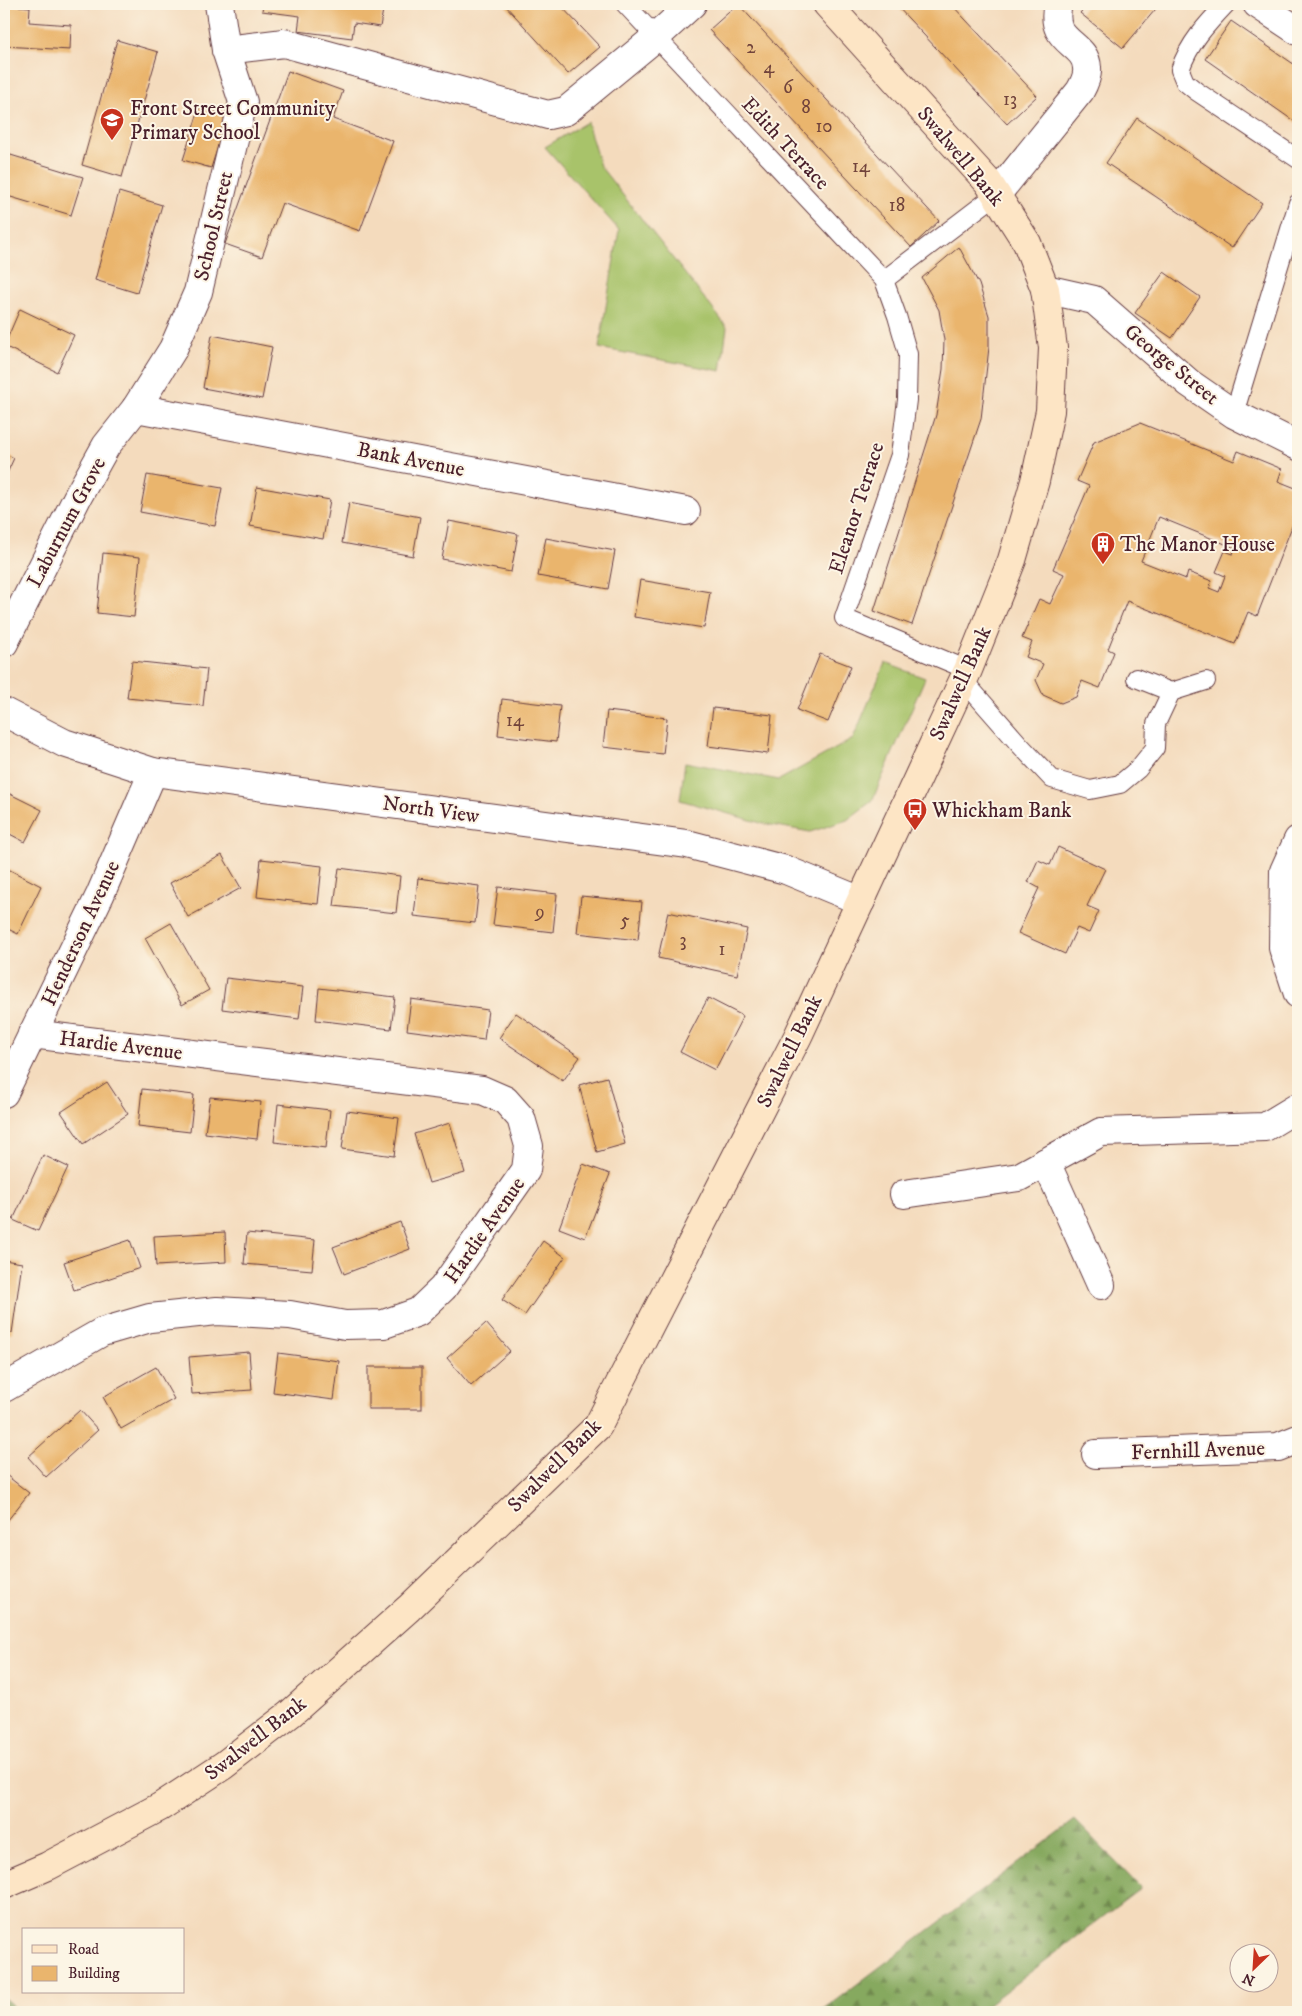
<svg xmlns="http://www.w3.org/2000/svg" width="1302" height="2016" viewBox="0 0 1302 2016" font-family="'IM FELL DW Pica',serif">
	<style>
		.grass { fill: #a8c36a; stroke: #79714a }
		.forest { fill: url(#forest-firs); stroke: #686444 }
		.building { fill: #eab56d; fill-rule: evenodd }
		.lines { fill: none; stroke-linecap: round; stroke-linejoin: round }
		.lane-casing { stroke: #643b41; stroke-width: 20 }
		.street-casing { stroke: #643b41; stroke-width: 30 }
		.secondary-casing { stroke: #643b41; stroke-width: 30 }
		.lane { stroke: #fff; stroke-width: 18 }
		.street { stroke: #fff; stroke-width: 28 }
		.secondary { stroke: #fde5c5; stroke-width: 28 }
		.labels { text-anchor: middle; stroke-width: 4; stroke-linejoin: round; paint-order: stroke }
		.number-label { font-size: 19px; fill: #72443c }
		.poi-label { font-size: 21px; fill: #4a1f2b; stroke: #fcf5e5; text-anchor: start }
		.street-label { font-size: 21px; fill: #4a1f2b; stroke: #fcf5e5 }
	</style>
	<defs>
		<pattern id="forest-firs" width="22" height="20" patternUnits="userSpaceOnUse" patternTransform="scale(1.25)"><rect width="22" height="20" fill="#86a95e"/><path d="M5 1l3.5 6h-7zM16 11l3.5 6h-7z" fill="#70894e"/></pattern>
	</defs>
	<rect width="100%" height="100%" fill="#fcf5e5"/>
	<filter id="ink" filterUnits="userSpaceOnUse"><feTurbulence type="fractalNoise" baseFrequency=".02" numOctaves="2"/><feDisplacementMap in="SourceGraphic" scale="10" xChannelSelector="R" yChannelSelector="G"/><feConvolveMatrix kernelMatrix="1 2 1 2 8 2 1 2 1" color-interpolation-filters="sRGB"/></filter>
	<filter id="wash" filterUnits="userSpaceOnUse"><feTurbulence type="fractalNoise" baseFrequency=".0096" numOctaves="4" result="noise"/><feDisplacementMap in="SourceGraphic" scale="20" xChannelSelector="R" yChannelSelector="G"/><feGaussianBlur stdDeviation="1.12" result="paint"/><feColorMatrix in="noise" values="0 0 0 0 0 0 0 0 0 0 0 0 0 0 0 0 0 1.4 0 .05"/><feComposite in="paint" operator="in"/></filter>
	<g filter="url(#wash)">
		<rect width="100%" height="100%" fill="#f4dbbd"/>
		<g class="grass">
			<polygon points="587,122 600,166 727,327 721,371 599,348 619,230 545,147"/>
			<polygon points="885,663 925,678 872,801 847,820 810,832 761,823 680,800 685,762 779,780 853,739"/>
		</g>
		<g class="forest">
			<polygon points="1075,1820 1141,1888 978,2012 820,2012"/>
			<polygon points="4,1998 20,2012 4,2012"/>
		</g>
		<g id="blocks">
			<g class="building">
				<polygon points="263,4 384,4 380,27 354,23 352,38 298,31 300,16 262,11"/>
				<polygon points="504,4 559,4 600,47 568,74"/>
				<polygon points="738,4 939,221 911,247 709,30"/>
				<polygon points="895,4 951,4 1037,96 1007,124"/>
				<polygon points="1088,4 1160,4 1123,48 1080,13"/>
				<polygon points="4,5 30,7 29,22 71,25 70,50 4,46"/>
				<polygon points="1231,21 1298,67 1298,124 1205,59"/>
				<polygon points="117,40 158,52 122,177 82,165"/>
				<polygon points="288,71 343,91 333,119 393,141 360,231 282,203 262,257 225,244"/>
				<polygon points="200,106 228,115 211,168 183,160"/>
				<polygon points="1137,118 1262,203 1232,248 1106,163"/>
				<polygon points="4,153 83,177 71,215 4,195"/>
				<polygon points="119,192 162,205 137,293 95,280"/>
				<polygon points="959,247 979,284 989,316 989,347 981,419 912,625 874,611 936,415 943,369 944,340 939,310 922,278"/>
				<polygon points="1164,272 1200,297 1172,338 1135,313"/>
				<polygon points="20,309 74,335 57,372 4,346"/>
				<polygon points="212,335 272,347 262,399 203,388"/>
				<path d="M1140,423L1234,461L1238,451L1282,469L1278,481L1298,489V511L1257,616L1248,612L1235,644L1127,601L1108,649L1114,652L1100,688L1082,681L1076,697L1061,703L1043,695L1036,680L1043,664L1026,657L1032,642L1022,638L1039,599L1050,604L1064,574L1053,569L1089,486L1077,481L1094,442ZM1159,517L1235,548L1233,554L1225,551L1216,572L1225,576L1219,592L1209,588L1212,581L1188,572L1186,579L1141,561Z"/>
				<polygon points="4,453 14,458 4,480"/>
				<polygon points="147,475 222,488 215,526 140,512"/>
				<polygon points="257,487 330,500 323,539 250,526"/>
				<polygon points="349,503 420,517 413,556 342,543"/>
				<polygon points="449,521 518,534 511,572 442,559"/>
				<polygon points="546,538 615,551 608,589 538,576"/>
				<polygon points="103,553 140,557 134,617 97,613"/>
				<polygon points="640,580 710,592 704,628 634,617"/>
				<polygon points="820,654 851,666 828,722 797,710"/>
				<polygon points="132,661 207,669 203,706 127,698"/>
				<polygon points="502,699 560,706 556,742 498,735"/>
				<polygon points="713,708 772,715 768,754 708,746"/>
				<polygon points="607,711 667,718 663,754 603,747"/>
				<polygon points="4,791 42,810 25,842 4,831"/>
				<polygon points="1058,847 1105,869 1087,906 1099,911 1089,933 1077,928 1065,954 1018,933 1039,888 1028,882 1038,860 1050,865"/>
				<polygon points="222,855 241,888 188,917 170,883"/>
				<polygon points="261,859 322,866 318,904 257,897"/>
				<polygon points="339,868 400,876 396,913 334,906"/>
				<polygon points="8,869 41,886 18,934 4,927 4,878"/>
				<polygon points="418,878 479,886 475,923 414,916"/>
				<polygon points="498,887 557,894 553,932 493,925"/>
				<polygon points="581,896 642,902 638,940 577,933"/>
				<polygon points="668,912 747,929 737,975 658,958"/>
				<polygon points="171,923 209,990 182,1005 145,938"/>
				<polygon points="226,978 303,987 299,1019 222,1009"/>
				<polygon points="319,988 395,997 391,1029 316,1020"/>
				<polygon points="708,998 743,1016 715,1070 680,1052"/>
				<polygon points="411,999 488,1010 484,1040 407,1030"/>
				<polygon points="516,1013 580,1057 563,1081 499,1038"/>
				<polygon points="607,1077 625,1144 597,1152 579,1085"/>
				<polygon points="107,1082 128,1114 83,1144 61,1112"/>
				<polygon points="142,1089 194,1095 190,1132 138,1126"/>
				<polygon points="210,1097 261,1102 257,1139 205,1133"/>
				<polygon points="278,1104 330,1110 326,1148 274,1142"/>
				<polygon points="347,1111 399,1118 394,1156 342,1149"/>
				<polygon points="450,1123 465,1173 429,1183 414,1134"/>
				<polygon points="43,1155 68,1167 38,1231 13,1220"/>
				<polygon points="583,1164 610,1174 585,1238 559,1228"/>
				<polygon points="400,1222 410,1249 344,1274 333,1247"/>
				<polygon points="225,1232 226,1262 156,1266 154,1236"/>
				<polygon points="247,1233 315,1240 312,1270 244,1264"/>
				<polygon points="130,1240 140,1268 74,1290 64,1262"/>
				<polygon points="543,1241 565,1257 525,1315 502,1300"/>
				<polygon points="4,1260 22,1263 12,1333 4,1332"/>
				<polygon points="486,1323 510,1351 471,1386 447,1358"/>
				<polygon points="249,1352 252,1390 192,1394 189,1357"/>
				<polygon points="278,1353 339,1361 334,1400 273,1392"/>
				<polygon points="156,1367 174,1399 121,1429 103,1397"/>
				<rect x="368" y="1367" width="54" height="42"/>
				<polygon points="80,1410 98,1430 46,1477 28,1457"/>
				<polygon points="6,1475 29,1493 4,1525 4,1478"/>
			</g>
		</g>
	</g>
	<g filter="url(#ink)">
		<use href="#blocks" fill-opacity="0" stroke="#643b41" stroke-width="1"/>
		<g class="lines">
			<defs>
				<g id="lane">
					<polyline points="625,4 884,280 897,316 908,354 907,400 900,455 844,618 968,670"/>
					<path d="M1226,4C1207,24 1189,43 1180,70L1185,82L1196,91L1298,159"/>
					<polyline points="884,280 997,194"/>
					<polyline points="1234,414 1298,203"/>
					<polyline points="963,680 1019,744 1052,779 1090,790 1120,784 1138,769 1155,748 1156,724 1171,692 1136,678"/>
					<polyline points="1171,692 1206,681"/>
				</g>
				<g id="street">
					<polyline points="1257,4 1298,31"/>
					<polyline points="226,50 284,43 548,115 566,111 656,37 692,4"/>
					<path d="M997,194L1080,91C1084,84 1088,76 1087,68C1086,41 1048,44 1058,4"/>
					<polyline points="1045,289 1094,300 1189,383 1234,414 1298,446"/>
					<polyline points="136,408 686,511"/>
					<polyline points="4,643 77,498 106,446 136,408 173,349 198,292 243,102 226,50 219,4"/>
					<polyline points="4,712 64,743 153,772 687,844 786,870 861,901"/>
					<polyline points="1298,840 1284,871 1283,948 1298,994"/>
					<polyline points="4,1093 100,895 153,772"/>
					<polyline points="1046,1162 1101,1285"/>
					<polyline points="904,1194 1019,1177 1101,1132 1265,1127 1298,1107"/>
					<polyline points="4,1388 102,1332 150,1318 217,1311 290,1315 345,1325 384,1324 418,1312 443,1288 526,1170 529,1146 521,1118 505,1100 482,1090 32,1034"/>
					<polyline points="1096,1454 1278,1447 1298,1439"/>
				</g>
				<polyline id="secondary" points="4,1885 48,1866 160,1807 224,1765 290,1714 409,1608 598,1426 798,1036 968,670 1012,560 1035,481 1050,411 1053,348 1045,289 1027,243 988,182 827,4"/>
			</defs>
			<use href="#lane" class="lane-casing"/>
			<use href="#street" class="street-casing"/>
			<use href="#secondary" class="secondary-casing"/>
			<use href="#lane" class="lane"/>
			<use href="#street" class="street"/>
			<use href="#secondary" class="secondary"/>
		</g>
	</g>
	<defs>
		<symbol id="school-pin" viewBox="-11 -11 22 30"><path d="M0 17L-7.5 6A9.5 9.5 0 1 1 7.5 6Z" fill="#c8321e" stroke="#fcf5e5"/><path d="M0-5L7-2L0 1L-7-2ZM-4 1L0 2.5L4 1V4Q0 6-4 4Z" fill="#fff"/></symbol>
		<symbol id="building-pin" viewBox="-11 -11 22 30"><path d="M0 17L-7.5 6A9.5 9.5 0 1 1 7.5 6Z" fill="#c8321e" stroke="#fcf5e5"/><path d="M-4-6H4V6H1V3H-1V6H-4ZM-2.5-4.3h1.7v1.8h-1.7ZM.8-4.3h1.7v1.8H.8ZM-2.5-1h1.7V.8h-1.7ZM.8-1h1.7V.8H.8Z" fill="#fff"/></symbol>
		<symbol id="bus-pin" viewBox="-11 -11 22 30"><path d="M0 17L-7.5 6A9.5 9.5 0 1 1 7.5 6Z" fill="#c8321e" stroke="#fcf5e5"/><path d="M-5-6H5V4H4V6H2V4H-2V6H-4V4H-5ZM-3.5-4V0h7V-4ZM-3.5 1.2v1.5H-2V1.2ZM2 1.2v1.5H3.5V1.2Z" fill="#fff"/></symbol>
	</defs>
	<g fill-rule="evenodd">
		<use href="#school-pin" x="98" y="106" width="28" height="38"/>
		<use href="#building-pin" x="1089" y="530" width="28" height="38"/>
		<use href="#bus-pin" x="901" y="796" width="28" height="38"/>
	</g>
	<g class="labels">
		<g class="number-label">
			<text x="751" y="53">2</text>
			<text x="769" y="73">4</text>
			<text x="788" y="93">6</text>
			<text x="1010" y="105">13</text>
			<text x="806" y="113">8</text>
			<text x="824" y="132">10</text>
			<text x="861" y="172">14</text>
			<text x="897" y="211">18</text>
			<text x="515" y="726">14</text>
			<text x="540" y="918">9</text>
			<text x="625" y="926">5</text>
			<text x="683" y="946">3</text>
			<text x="722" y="955">1</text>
		</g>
		<g class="poi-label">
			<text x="130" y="115">Front Street Community<tspan x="130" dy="24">Primary School</tspan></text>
			<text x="1120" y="551">The Manor House</text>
			<text x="932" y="817">Whickham Bank</text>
		</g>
		<g class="street-label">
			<text transform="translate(786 143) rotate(47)" y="7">Edith Terrace</text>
			<text transform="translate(961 156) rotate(50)" y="7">Swalwell Bank</text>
			<text transform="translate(213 226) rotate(-77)" y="7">School Street</text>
			<text transform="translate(1172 364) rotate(39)" y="7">George Street</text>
			<text transform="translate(411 459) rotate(11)" y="7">Bank Avenue</text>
			<text transform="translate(856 508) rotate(-72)" y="7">Eleanor Terrace</text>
			<text transform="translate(66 522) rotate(-62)" y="7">Laburnum Grove</text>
			<text transform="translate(960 683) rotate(-66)" y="7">Swalwell Bank</text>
			<text transform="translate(431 809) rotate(8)" y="7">North View</text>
			<text transform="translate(80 933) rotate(-65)" y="7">Henderson Avenue</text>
			<text transform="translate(121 1045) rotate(7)" y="7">Hardie Avenue</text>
			<text transform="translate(789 1051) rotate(-64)" y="7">Swalwell Bank</text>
			<text transform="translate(484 1230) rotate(-55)" y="7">Hardie Avenue</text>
			<text transform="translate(1198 1450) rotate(-2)" y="7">Fernhill Avenue</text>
			<text transform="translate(554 1465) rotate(-45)" y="7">Swalwell Bank</text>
			<text transform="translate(255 1738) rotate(-38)" y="7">Swalwell Bank</text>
		</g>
	</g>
	<rect width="1302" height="2016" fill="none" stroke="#fcf5e5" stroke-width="20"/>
	<rect x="22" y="1928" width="162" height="65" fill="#fcf5e5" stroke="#b59f9b"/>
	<rect x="32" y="1945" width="25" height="8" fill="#fde5c5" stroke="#b59f9b"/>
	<text x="68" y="1954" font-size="15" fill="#4a1f2b">Road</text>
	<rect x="32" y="1966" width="25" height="15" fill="#eab56d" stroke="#b59f9b"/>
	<text x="68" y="1978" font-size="15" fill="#4a1f2b">Building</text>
	<g transform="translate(1254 1968) rotate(205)"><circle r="24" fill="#fcf5e5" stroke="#b59f9b"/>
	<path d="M0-4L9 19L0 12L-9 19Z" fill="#c8321e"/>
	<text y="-8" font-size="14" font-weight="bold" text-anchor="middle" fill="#4a1f2b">N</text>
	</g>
</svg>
